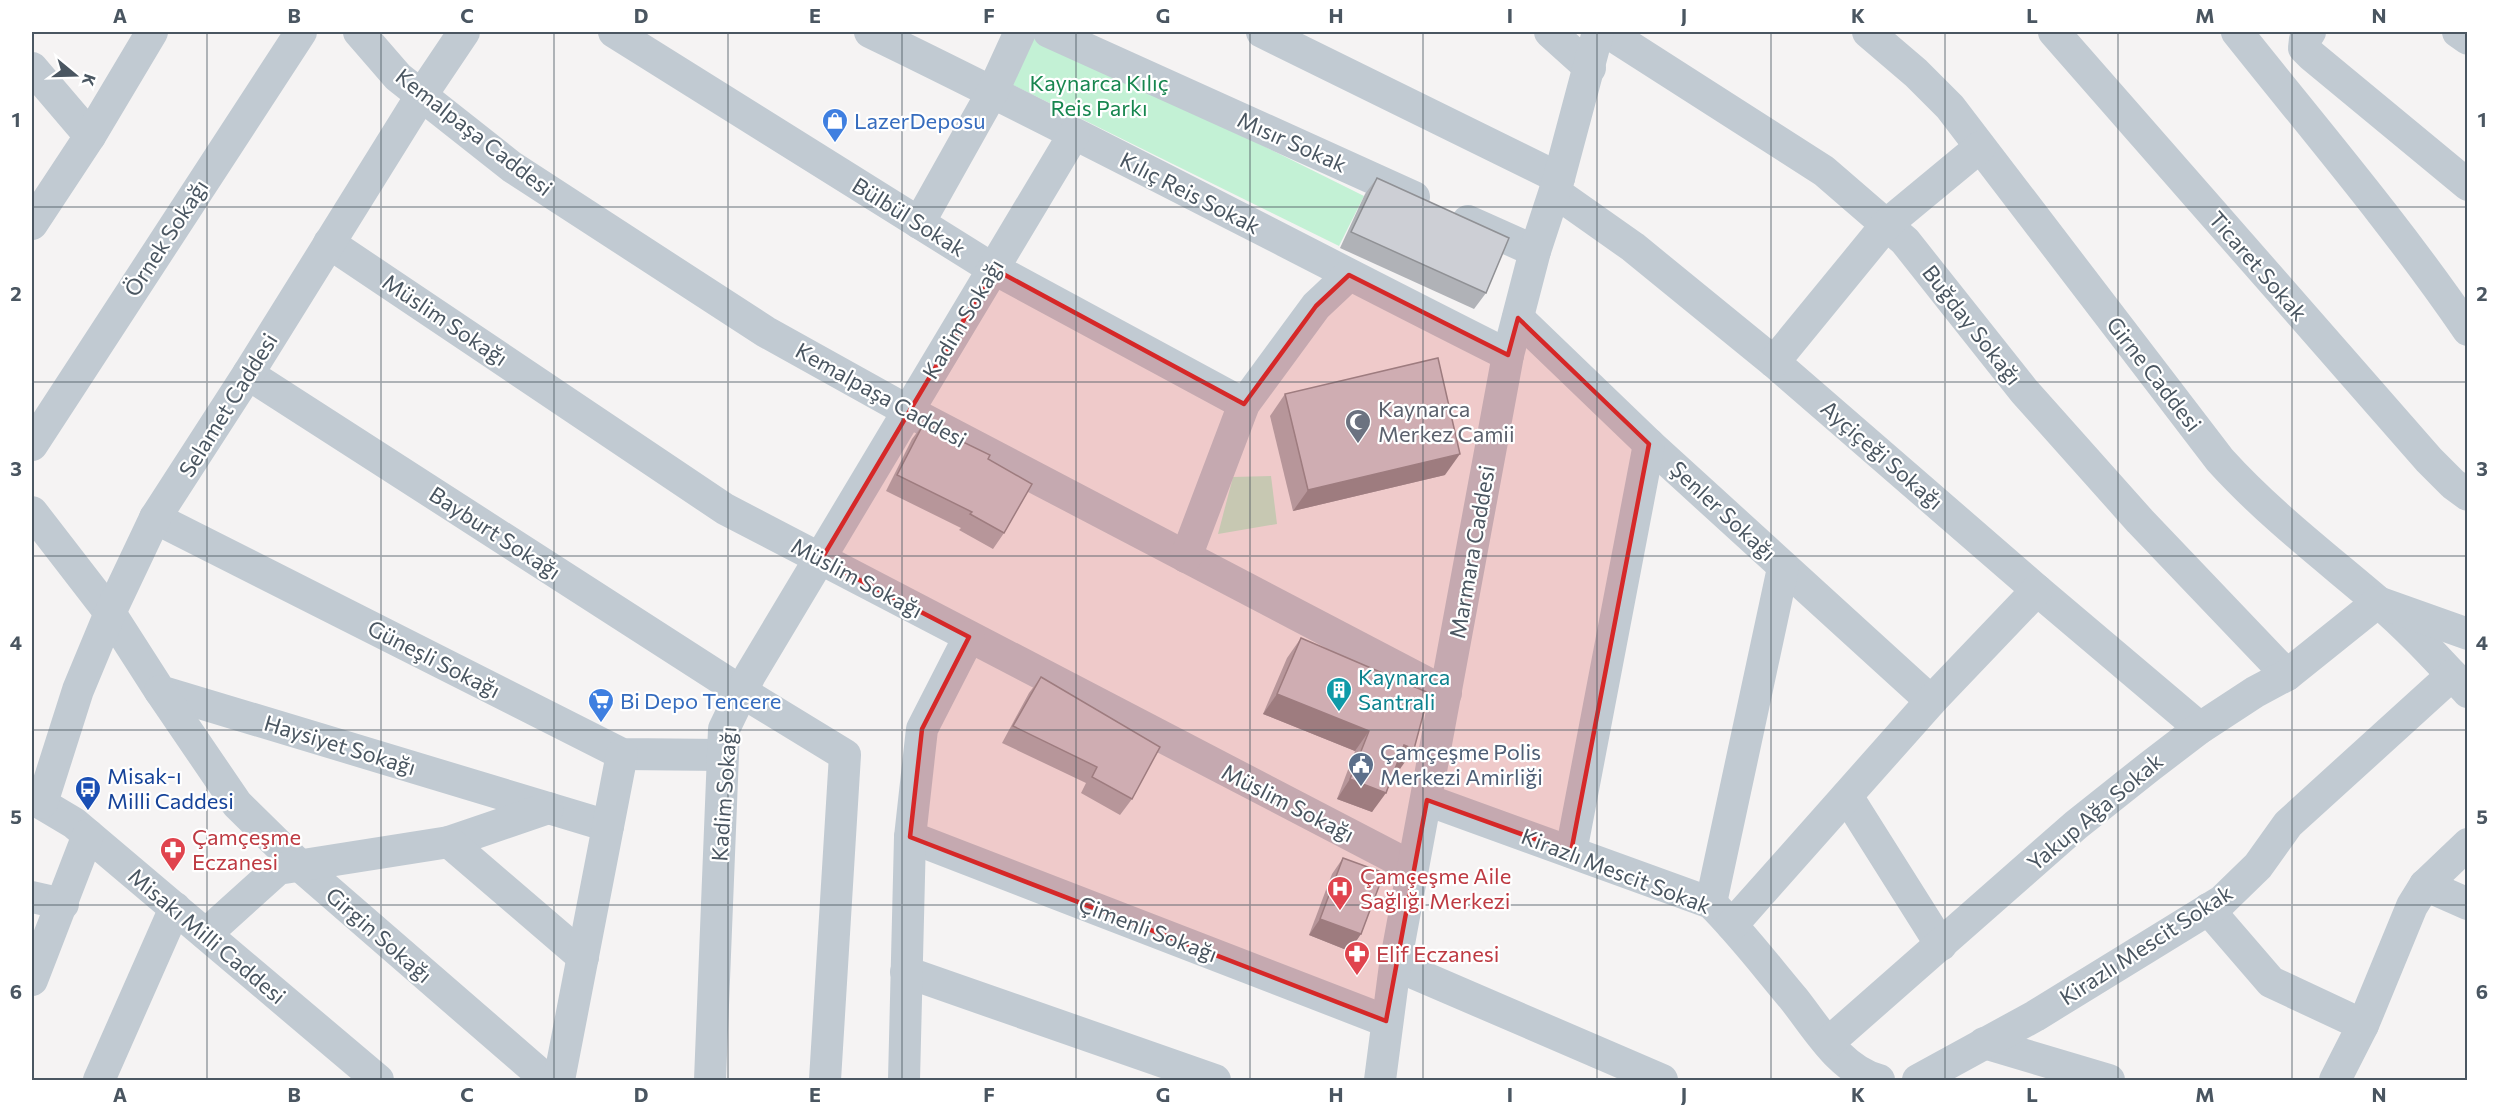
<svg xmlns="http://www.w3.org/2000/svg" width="2499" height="1112" viewBox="0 0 2499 1112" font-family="Commissioner,sans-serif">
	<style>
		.green { fill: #c3f1d5 }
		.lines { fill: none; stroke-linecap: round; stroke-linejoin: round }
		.minor { stroke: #c1cad2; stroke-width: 32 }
		.wall { fill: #b0b2b7 }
		.shaded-wall { fill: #909195 }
		.building { fill: #cdcfd5; stroke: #909195; stroke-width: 1.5 }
		.marked { fill: #d62828; fill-opacity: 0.2; stroke: #d62828; stroke-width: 4.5; stroke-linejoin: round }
		.grid { fill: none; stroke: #4a5661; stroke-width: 1.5; stroke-opacity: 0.55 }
		.labels { text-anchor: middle; stroke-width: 4.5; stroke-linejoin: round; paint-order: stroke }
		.park-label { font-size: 22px; fill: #17864f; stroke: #fff }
		.shop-label { font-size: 22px; fill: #366cbe; stroke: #fff; text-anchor: start }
		.street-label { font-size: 22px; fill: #4a5661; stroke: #fff }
		.worship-label { font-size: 22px; fill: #5b616d; stroke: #fff; text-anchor: start }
		.culture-label { font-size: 22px; fill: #0d838f; stroke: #fff; text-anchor: start }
		.service-label { font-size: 22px; fill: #4e5e75; stroke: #fff; text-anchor: start }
		.transit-label { font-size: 22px; fill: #164399; stroke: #fff; text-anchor: start }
		.health-label { font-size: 22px; fill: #be3a42; stroke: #fff; text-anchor: start }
		.neatline { fill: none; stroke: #4a5661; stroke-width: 2 }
		.grid-label { font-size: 20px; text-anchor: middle; font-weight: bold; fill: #4a5661 }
	</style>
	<rect width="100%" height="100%" fill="#f5f3f3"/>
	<g class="green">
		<polygon points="1034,32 1364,196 1339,246 1009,83"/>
		<polygon points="1271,476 1277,524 1218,534 1233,477"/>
	</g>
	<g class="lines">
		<g class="minor">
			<polyline points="359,32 398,77 512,167 766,332 908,411 1446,693"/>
			<polyline points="614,32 985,264 1244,404"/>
			<path d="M870,32C1085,136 1295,248 1508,355"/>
			<polyline points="1049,32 1414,197"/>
			<polyline points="1262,32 1559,178"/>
			<polyline points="1550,32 1590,68"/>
			<polyline points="1607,32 1824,171 1905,241 2024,391 2140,521 2287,675"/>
			<path d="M1868,32L1916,73L1950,107L2220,460C2268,513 2323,555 2377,601C2409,628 2439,661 2468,692"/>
			<polyline points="2054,32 2429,460 2453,484 2468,495"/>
			<path d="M2237,32C2315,130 2397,226 2468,330"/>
			<polyline points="2310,32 2305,39 2304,48 2312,56 2468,185"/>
			<polyline points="2458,32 2468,39"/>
			<polyline points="32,68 90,136"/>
			<polyline points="1555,192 1633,247 1774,362 2037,590 2200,728"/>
			<polyline points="1468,221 1535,251"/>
			<polyline points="919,223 993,91 1020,32"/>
			<polyline points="32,224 90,136 152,32"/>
			<polyline points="329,243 725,509 1412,867"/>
			<polyline points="1518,318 1649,444 1931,701"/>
			<polyline points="1774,362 1887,224 1980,147"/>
			<polyline points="248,374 742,692 845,755 825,1080"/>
			<polyline points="32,445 301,32"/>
			<polyline points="32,512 110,613 160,691 608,826"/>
			<polyline points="155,518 622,754 723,755"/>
			<polyline points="1186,557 1244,404 1316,306 1349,275"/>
			<polyline points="160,691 237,804 299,865 547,1080"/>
			<polyline points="1847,796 1941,945"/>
			<polyline points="32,798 74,823 378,1080"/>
			<path d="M1427,800L1711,903C1741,933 1766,966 1793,998C1817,1028 1840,1070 1879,1080"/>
			<polyline points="42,803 78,690 110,613 155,518 248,374 421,96 464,32"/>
			<polyline points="910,837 1386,1021"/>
			<polyline points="449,842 548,808"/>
			<polyline points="1571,852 1649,444"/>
			<polyline points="2425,885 2468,904"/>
			<polyline points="32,897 63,904"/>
			<polyline points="1711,903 1783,568"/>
			<polyline points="2208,909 2271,982 2363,1025"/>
			<polyline points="1732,925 1931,701 2037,590"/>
			<polyline points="206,934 278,869 449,842 583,957"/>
			<polyline points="1395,965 1662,1080"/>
			<polyline points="906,972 1215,1080"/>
			<polyline points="32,980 88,835"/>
			<polyline points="1828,1043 2076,825 2149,767 2200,728 2255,692 2287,675 2378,602 2468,634"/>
			<polyline points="1984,1043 2109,1080"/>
			<polyline points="99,1080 175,908"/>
			<polyline points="559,1080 622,754"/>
			<polyline points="710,1080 724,729 750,675 1074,134"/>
			<polyline points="904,1080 910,837 922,729 969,637"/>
			<polyline points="1380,1080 1395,965 1508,355 1535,251 1559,178 1598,32"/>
			<polyline points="1918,1080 2035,1016 2222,901 2258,866 2288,824 2452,675"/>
			<polyline points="2335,1080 2363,1025 2412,906 2425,885 2468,844"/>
		</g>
	</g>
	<g class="wall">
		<polygon points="1377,178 1486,293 1474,309 1340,248 1365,194"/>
		<polygon points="1285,394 1445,475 1293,511 1270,416"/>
		<polygon points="924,423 988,459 1004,533 993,549 959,530 961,528 886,491 912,439"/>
		<polygon points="1301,638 1400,769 1396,767 1372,812 1337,799 1355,751 1263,714 1287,658"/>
		<polygon points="1041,677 1132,799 1120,815 1081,793 1086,783 1002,743 1029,693"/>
		<polygon points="1343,858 1361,934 1349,951 1309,935 1332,874"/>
	</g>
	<g class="shaded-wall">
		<polygon points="1460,454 1445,475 1293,511 1308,490"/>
		<polygon points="1277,694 1369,731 1355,751 1263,714"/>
		<polygon points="1404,745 1414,749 1400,769 1391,765"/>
		<polygon points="1350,779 1386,793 1372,812 1337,799"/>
		<polygon points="1320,919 1361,934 1349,951 1309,935"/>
	</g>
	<g class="building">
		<polygon points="1377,178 1509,238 1486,293 1351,232"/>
		<polygon points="1438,358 1460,454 1308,490 1285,394"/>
		<polygon points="924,423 990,455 988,459 1032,484 1004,533 970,514 972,512 897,475"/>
		<polygon points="1301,638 1429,693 1414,749 1404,745 1386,793 1350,779 1369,731 1277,694"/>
		<polygon points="1041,677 1160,747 1132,799 1092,777 1097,767 1013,726"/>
		<polygon points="1343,858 1384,873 1361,934 1320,919"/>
	</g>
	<path class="marked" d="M994,269L1244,404L1316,306L1349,275L1508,355L1518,318L1649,444L1571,852L1427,800L1386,1021L910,837L922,729L969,637L821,560Z"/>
	<path class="grid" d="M207,32V1080M381,32V1080M554,32V1080M728,32V1080M902,32V1080M1076,32V1080M1250,32V1080M1423,32V1080M1597,32V1080M1771,32V1080M1945,32V1080M2118,32V1080M2292,32V1080M32,207H2468M32,382H2468M32,556H2468M32,730H2468M32,905H2468"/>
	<defs>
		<symbol id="shop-pin" viewBox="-11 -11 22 30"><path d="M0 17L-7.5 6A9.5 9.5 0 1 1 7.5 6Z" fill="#3f7fe0" stroke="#fff"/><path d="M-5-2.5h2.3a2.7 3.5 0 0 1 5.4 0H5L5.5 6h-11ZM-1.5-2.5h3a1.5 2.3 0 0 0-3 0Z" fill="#fff"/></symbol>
		<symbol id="mosque-pin" viewBox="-11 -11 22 30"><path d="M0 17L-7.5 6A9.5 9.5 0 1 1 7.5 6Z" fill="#6b7280" stroke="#fff"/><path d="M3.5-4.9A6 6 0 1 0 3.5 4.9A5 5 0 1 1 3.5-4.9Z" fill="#fff"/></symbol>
		<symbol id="building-pin" viewBox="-11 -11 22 30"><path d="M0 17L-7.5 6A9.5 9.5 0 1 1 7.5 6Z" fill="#0f9aa8" stroke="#fff"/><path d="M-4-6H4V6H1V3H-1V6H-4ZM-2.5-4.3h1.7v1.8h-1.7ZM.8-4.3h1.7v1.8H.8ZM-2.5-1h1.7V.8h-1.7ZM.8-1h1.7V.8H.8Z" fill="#fff"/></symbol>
		<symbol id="supermarket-pin" viewBox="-11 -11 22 30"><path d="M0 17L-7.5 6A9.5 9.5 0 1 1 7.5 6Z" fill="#3f7fe0" stroke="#fff"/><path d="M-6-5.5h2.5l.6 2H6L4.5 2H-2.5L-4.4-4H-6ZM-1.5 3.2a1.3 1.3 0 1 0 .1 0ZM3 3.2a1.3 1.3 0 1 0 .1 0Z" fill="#fff"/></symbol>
		<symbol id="civic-pin" viewBox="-11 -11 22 30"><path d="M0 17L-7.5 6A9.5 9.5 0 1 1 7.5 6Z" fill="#5c6f8a" stroke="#fff"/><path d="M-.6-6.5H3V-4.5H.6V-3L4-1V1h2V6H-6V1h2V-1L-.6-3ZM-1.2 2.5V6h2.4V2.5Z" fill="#fff"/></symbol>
		<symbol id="bus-pin" viewBox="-11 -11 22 30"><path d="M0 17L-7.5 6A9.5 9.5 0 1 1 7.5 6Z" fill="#1a4fb4" stroke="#fff"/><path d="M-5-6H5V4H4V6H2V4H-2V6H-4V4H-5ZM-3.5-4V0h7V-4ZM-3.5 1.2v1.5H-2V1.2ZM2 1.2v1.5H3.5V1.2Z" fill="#fff"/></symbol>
		<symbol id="pharmacy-pin" viewBox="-11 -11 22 30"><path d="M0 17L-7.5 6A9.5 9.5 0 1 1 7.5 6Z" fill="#e0444e" stroke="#fff"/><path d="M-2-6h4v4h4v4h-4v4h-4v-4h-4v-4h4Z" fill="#fff"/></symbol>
		<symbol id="hospital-pin" viewBox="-11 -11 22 30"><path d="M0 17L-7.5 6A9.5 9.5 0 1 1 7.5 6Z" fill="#e0444e" stroke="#fff"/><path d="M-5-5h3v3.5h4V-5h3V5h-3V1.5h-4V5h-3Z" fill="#fff"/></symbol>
	</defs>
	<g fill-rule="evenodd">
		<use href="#shop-pin" x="820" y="106" width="30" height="40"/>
		<use href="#mosque-pin" x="1343" y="407" width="30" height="40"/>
		<use href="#building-pin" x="1324" y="675" width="30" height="40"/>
		<use href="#supermarket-pin" x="586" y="686" width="30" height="40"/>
		<use href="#civic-pin" x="1346" y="750" width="30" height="40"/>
		<use href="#bus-pin" x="73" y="774" width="30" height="40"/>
		<use href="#pharmacy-pin" x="158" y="835" width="30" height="40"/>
		<use href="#hospital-pin" x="1325" y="874" width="30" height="40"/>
		<use href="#pharmacy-pin" x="1342" y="939" width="30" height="40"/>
	</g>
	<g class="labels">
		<g class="park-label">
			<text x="1099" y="91">Kaynarca Kılıç<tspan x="1099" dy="25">Reis Parkı</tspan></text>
		</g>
		<g class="shop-label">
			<text x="854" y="129">LazerDeposu</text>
			<text x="620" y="709">Bi Depo Tencere</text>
		</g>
		<g class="street-label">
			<text transform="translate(474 132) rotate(38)" y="8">Kemalpaşa Caddesi</text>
			<text transform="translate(1292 142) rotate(24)" y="8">Mısır Sokak</text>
			<text transform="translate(1190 193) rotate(27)" y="8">Kılıç Reis Sokak</text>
			<text transform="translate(909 217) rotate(32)" y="8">Bülbül Sokak</text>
			<text transform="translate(166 238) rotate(-57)" y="8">Örnek Sokağı</text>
			<text transform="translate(2258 266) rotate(49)" y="8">Ticaret Sokak</text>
			<text transform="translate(963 319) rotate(-59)" y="8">Kadim Sokağı</text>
			<text transform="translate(445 320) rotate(34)" y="8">Müslim Sokağı</text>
			<text transform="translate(1972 325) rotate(52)" y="8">Buğday Sokağı</text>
			<text transform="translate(2154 374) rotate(52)" y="8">Girne Caddesi</text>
			<text transform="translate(881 395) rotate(29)" y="8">Kemalpaşa Caddesi</text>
			<text transform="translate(228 405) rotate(-58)" y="8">Selamet Caddesi</text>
			<text transform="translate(1882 455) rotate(41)" y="8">Ayçiçeği Sokağı</text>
			<text transform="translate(1723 511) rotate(43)" y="8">Şenler Sokağı</text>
			<text transform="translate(495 533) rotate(33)" y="8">Bayburt Sokağı</text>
			<text transform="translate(1472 552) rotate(-80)" y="8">Marmara Caddesi</text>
			<text transform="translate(857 578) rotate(28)" y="8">Müslim Sokağı</text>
			<text transform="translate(434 659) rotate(27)" y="8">Güneşli Sokağı</text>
			<text transform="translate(340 745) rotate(17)" y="8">Haysiyet Sokağı</text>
			<text transform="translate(724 794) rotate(-86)" y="8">Kadim Sokağı</text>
			<text transform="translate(1288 803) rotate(27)" y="8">Müslim Sokağı</text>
			<text transform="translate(2095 812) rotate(-40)" y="8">Yakup Ağa Sokak</text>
			<text transform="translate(1616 871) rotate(21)" y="8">Kirazlı Mescit Sokak</text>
			<text transform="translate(1148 929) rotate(21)" y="8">Çimenli Sokağı</text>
			<text transform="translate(379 935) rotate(41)" y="8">Girgin Sokağı</text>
			<text transform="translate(207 936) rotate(40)" y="8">Misakı Milli Caddesi</text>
			<text transform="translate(2146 945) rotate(-33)" y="8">Kirazlı Mescit Sokak</text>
		</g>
		<g class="worship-label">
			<text x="1378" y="417">Kaynarca<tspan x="1378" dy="25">Merkez Camii</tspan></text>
		</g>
		<g class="culture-label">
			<text x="1358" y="685">Kaynarca<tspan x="1358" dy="25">Santrali</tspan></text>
		</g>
		<g class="service-label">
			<text x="1380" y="760">Çamçeşme Polis<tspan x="1380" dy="25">Merkezi Amirliği</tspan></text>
		</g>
		<g class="transit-label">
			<text x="107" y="784">Misak-ı<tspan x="107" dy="25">Milli Caddesi</tspan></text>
		</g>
		<g class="health-label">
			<text x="192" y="845">Çamçeşme<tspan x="192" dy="25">Eczanesi</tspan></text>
			<text x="1360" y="884">Çamçeşme Aile<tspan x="1360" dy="25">Sağlığı Merkezi</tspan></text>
			<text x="1376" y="962">Elif Eczanesi</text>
		</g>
	</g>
	<rect width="2499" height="1112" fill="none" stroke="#ffffff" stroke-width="66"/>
	<g transform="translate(75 75) rotate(109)" stroke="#ffffff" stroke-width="4.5" paint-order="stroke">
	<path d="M0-4.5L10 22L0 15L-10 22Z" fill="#4a5661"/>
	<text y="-9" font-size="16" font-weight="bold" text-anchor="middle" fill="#4a5661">K</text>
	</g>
	<rect x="33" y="33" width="2433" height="1046" class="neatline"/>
	<g class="grid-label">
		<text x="120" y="23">A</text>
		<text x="294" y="23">B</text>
		<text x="467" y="23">C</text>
		<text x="641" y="23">D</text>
		<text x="815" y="23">E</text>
		<text x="989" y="23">F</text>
		<text x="1163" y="23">G</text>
		<text x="1336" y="23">H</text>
		<text x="1510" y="23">I</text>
		<text x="1684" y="23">J</text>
		<text x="1858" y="23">K</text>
		<text x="2032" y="23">L</text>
		<text x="2205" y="23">M</text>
		<text x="2379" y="23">N</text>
		<text x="16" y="127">1</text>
		<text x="2482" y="127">1</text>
		<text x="16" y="301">2</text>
		<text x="2482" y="301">2</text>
		<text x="16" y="476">3</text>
		<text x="2482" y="476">3</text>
		<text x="16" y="650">4</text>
		<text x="2482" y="650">4</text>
		<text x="16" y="824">5</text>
		<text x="2482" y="824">5</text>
		<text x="16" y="999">6</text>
		<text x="2482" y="999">6</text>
		<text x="120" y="1102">A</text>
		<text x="294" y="1102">B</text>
		<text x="467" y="1102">C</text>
		<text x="641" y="1102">D</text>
		<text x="815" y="1102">E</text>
		<text x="989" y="1102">F</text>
		<text x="1163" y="1102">G</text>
		<text x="1336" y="1102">H</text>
		<text x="1510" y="1102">I</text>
		<text x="1684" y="1102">J</text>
		<text x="1858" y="1102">K</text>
		<text x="2032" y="1102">L</text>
		<text x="2205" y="1102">M</text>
		<text x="2379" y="1102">N</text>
	</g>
</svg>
